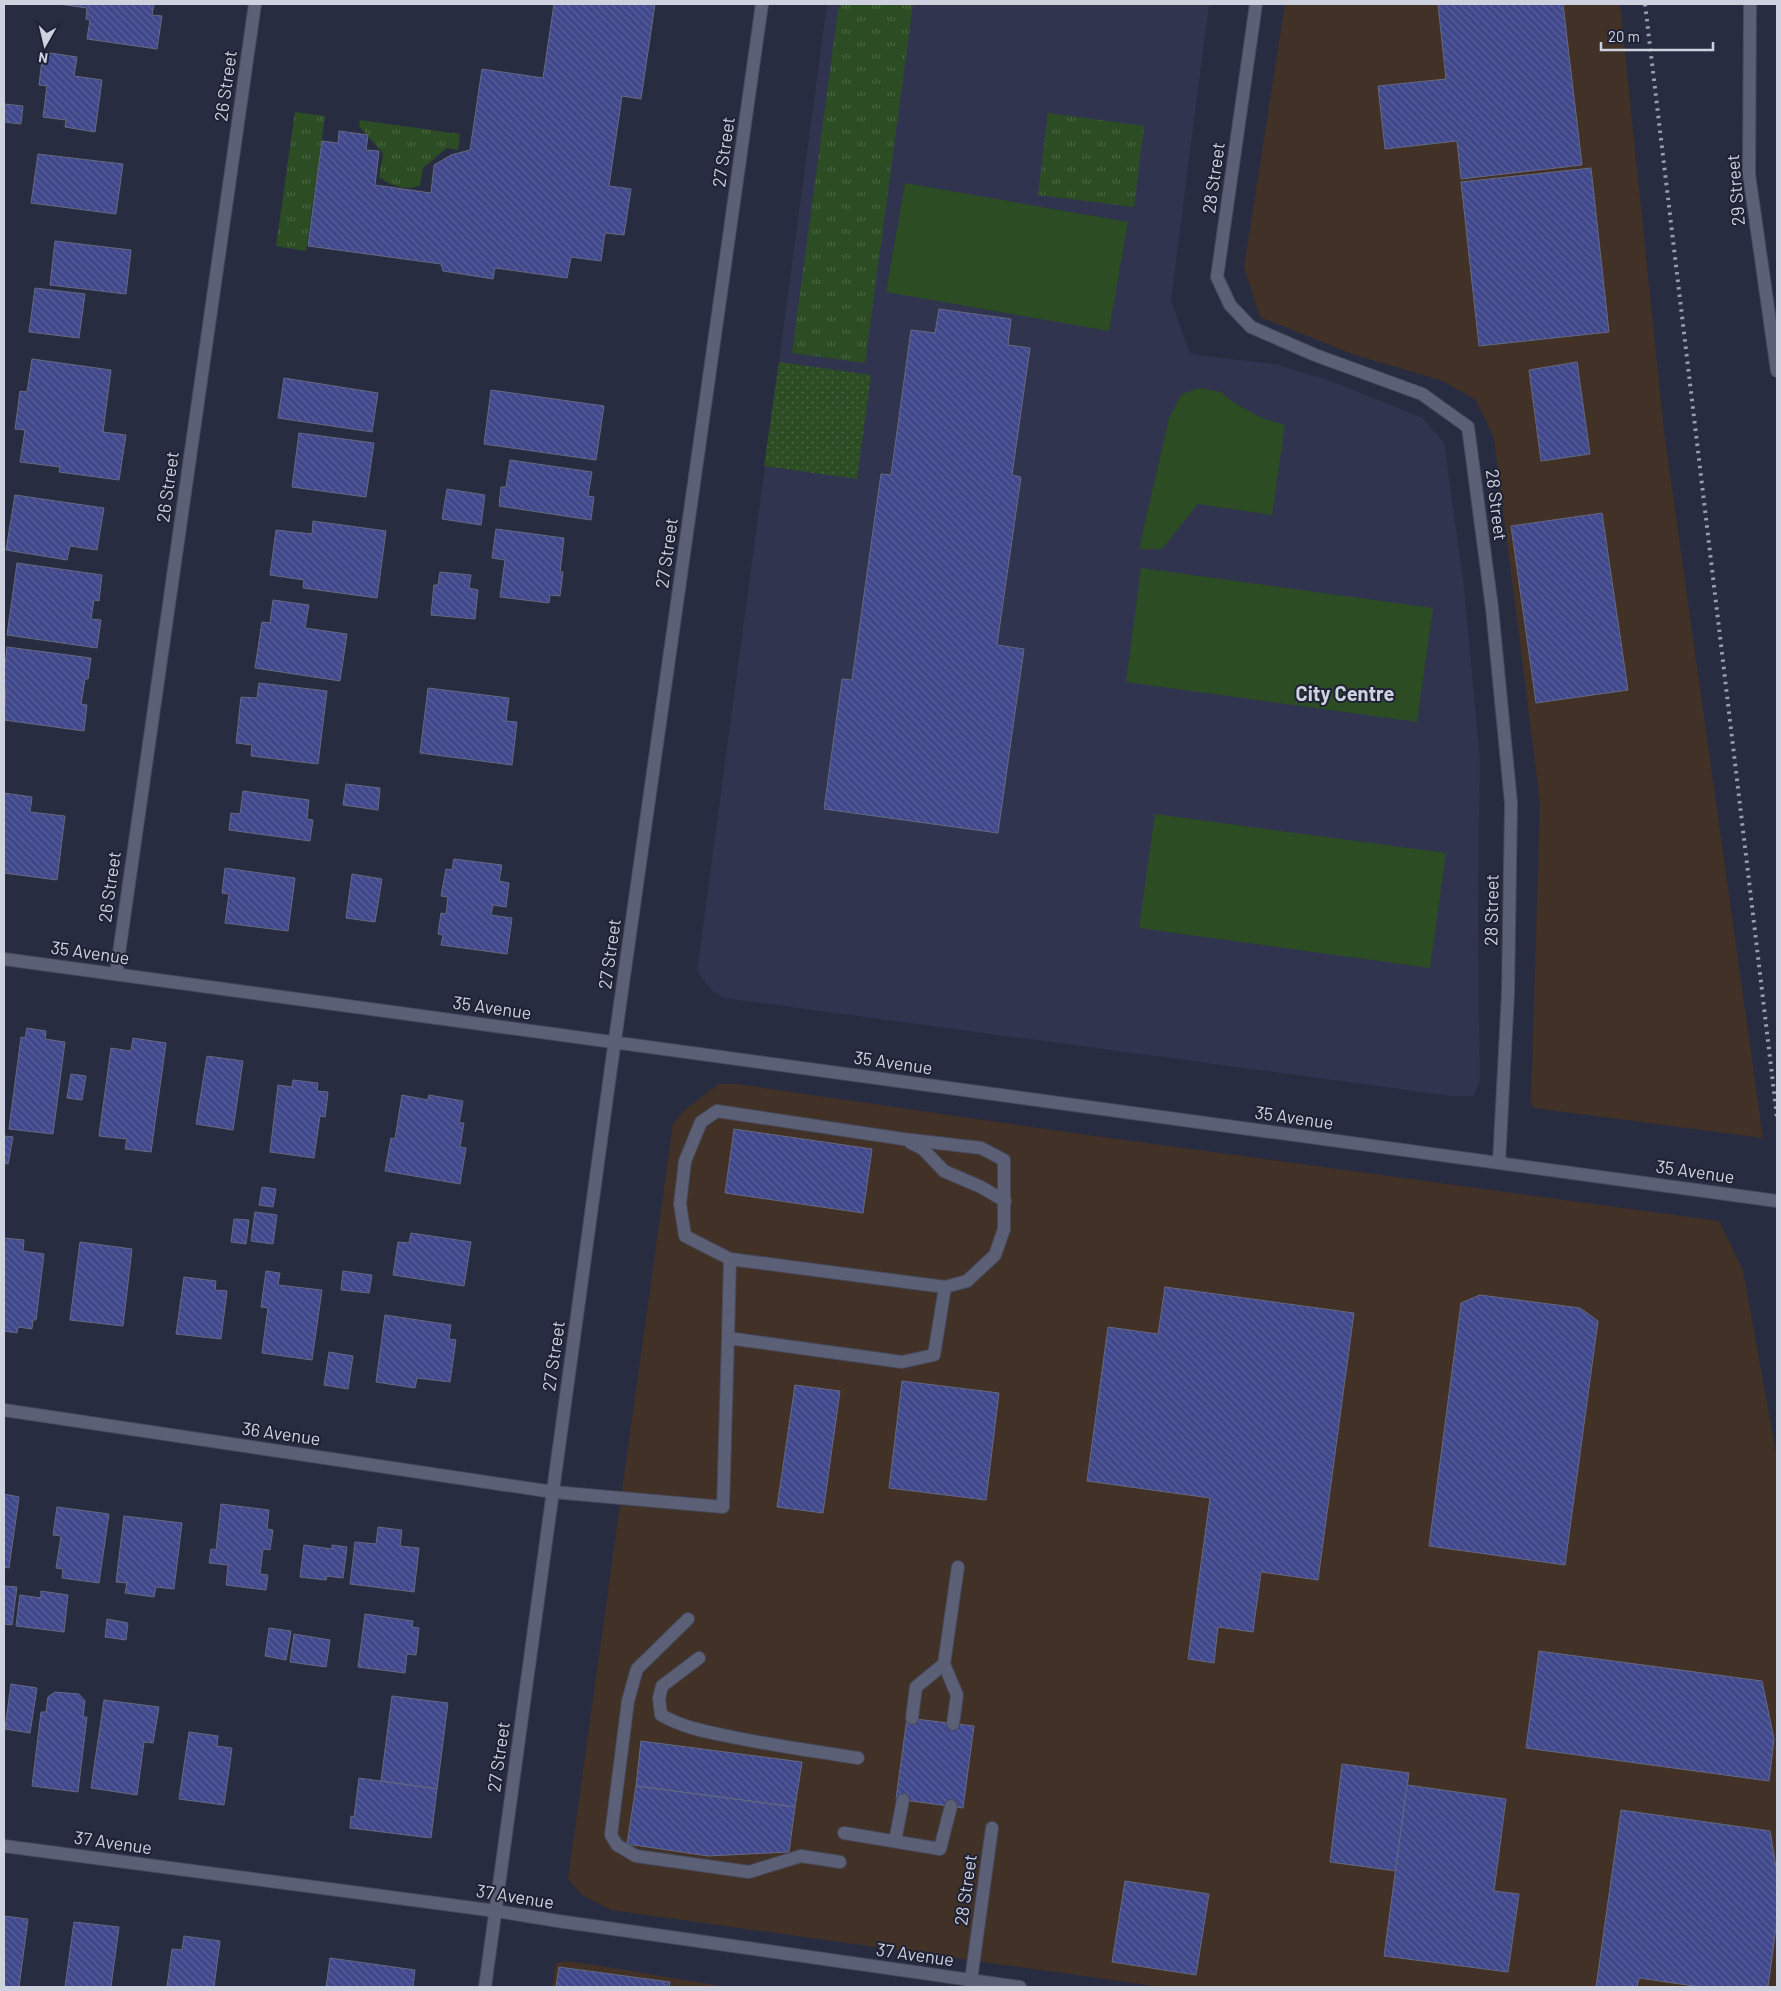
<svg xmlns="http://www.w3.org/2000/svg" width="1781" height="1991" viewBox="0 0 1781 1991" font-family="Barlow,sans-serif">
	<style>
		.commercial { fill: #413126 }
		.built { fill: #30344e }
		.grass { fill: url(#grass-tufts) }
		.garden { fill: url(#garden-dots) }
		.pitch { fill: #2c4c24 }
		.building { fill: url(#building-back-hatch); stroke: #656980 }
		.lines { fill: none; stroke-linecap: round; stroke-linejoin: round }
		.lane-casing { stroke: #46495a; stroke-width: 14 }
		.street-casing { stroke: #46495a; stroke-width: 14 }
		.secondary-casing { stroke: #46495a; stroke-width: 14 }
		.lane { stroke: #5c6077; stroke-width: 12 }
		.street { stroke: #5c6077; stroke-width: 12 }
		.secondary { stroke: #5c6077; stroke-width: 12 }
		.rail { stroke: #9a9dac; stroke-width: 4; stroke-dasharray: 2.5 5; stroke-linecap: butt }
		.labels { text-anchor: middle; stroke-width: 4; stroke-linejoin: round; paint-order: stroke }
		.street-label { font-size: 18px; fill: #ced1de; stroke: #1f2235 }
		.quarter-label { font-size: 20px; font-weight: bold; fill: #ced1de; stroke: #1f2235 }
	</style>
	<defs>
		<pattern id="grass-tufts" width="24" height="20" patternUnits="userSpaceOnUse" patternTransform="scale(1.25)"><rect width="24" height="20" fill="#2c4c24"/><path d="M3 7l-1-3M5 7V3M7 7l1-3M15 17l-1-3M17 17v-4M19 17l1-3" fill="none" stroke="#496543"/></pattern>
		<pattern id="garden-dots" width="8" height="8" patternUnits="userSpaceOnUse" patternTransform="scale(1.25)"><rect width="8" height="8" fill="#2c4c24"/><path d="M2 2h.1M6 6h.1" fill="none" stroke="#496543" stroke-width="1.8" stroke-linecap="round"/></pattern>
		<pattern id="building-back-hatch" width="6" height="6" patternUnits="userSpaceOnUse" patternTransform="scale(1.25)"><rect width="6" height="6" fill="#40478a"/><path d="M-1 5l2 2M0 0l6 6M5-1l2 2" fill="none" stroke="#5a609a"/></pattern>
	</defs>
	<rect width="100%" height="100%" fill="#282c40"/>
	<g class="commercial">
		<polygon points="1285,4 1620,4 1664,431 1763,1138 1534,1108 1531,1100 1540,802 1494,438 1476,400 1443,381 1355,355 1260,317 1244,267"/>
		<polygon points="719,1084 737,1084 1073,1133 1719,1221 1743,1270 1777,1458 1777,1987 1162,1987 611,1910 582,1895 568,1879 673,1124 687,1108"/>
		<polygon points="567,1961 595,1965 727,1987 552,1987 556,1963"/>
	</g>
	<polygon class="built" points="827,4 1209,4 1171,300 1190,354 1275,364 1328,380 1423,418 1444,443 1464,587 1480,760 1478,916 1480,1081 1474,1096 1451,1096 724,998 711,990 697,971"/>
	<g class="grass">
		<polygon points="839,4 913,4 865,363 792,353"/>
		<polygon points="295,112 325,116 306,251 276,246"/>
		<polygon points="1048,113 1144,126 1134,207 1038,195"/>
		<path d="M360,120L460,134L458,150L447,148L423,168L420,185C408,192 388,185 379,177L383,153L359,126Z"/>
	</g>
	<polygon class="garden" points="779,362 871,375 857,479 764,466"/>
	<g class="pitch">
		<polygon points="905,183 1128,222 1109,331 886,292"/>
		<polygon points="1199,388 1221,392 1231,401 1264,419 1285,425 1272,515 1198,504 1162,549 1139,549 1169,418 1182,394"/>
		<polygon points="1141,568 1433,608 1417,722 1126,682"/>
		<polygon points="1155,814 1446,853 1430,968 1139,928"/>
	</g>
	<g class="building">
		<polygon points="59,4 154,4 152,15 162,16 157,49 87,39 90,20 86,19 87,8"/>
		<polygon points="554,4 655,4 641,99 622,96 609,186 631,189 624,235 605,233 601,261 571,257 567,278 495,268 493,279 443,271 441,264 308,246 322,141 338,143 339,131 368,135 366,150 379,151 375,185 431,193 434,165 451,155 470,150 482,69 543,78"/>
		<polygon points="1438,4 1563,4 1582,165 1461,179 1457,141 1385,149 1378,86 1446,79"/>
		<polygon points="43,52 77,57 74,76 102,80 95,132 65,127 66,120 43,117 47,86 39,85"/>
		<polygon points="4,104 23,106 21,124 4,122"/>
		<polygon points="38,154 123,164 116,214 31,203"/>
		<polygon points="1591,168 1609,332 1479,346 1461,182"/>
		<polygon points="55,241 131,250 126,294 50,285"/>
		<polygon points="35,288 85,294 79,338 29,332"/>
		<polygon points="939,309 1011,319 1008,345 1030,348 1012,475 1021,477 997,645 1024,649 998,833 824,809 842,679 852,680 881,474 891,475 911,330 935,333"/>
		<polygon points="32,359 111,370 103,432 126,435 119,480 59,472 60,467 20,462 25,430 15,429 20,391 27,392"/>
		<polygon points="1577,362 1590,454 1541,461 1529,370"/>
		<polygon points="284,378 378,393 372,432 278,418"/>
		<polygon points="491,390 604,406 596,460 484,444"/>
		<polygon points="299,433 374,443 366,497 292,487"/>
		<polygon points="510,460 592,472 588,496 594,497 591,520 499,506 501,487 506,487"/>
		<polygon points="447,489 485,495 481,525 442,519"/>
		<polygon points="15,495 104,508 97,550 70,546 67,560 6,550"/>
		<polygon points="1602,513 1628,690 1536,703 1511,526"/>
		<polygon points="313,521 386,531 377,598 303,588 304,580 270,575 276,530 312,534"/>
		<polygon points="496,529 564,538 560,572 563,572 560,596 550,595 549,603 500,597 505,560 492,558"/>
		<polygon points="17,563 102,575 99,601 94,600 91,619 101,620 97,648 7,635"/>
		<polygon points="440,572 471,575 469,588 478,590 475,619 431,615 434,585 438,585"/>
		<polygon points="273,600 309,605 305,628 347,634 340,681 255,668 262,622 270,623"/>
		<polygon points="7,647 91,658 88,679 85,679 81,704 87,705 84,731 4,720 6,686 4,685 4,674"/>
		<polygon points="259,683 327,691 318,764 251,756 252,745 236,743 241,697 257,698"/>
		<polygon points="428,688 509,698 506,721 517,722 512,765 420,753"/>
		<polygon points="346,784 380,788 378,810 343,805"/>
		<polygon points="243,791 309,800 307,819 313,820 310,841 229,830 231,813 240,814"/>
		<polygon points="4,793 32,797 30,812 65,816 57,880 4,873"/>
		<polygon points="454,859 502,865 499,881 509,883 506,907 493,905 491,915 512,918 507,954 441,945 443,935 438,934 441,913 446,914 448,897 441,896 446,869 452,870"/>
		<polygon points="225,868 295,878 288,931 225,923 229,894 222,893"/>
		<polygon points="352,874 382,879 375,922 346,918"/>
		<polygon points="27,1028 46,1031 45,1039 65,1042 53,1134 9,1129 21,1037 25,1038"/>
		<polygon points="133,1038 166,1043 151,1152 125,1149 127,1139 99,1136 111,1048 131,1051"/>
		<polygon points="207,1056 243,1061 233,1130 196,1124"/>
		<polygon points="71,1074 86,1076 82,1100 67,1098"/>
		<polygon points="293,1080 318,1083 317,1091 328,1092 325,1117 320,1116 314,1158 270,1152 278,1085 292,1087"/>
		<polygon points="402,1095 428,1100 429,1095 463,1101 459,1123 464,1123 460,1147 466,1148 460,1184 385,1171 391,1138 395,1139"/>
		<polygon points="734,1129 872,1149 863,1213 725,1193"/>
		<polygon points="4,1136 13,1137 8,1164 4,1163"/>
		<polygon points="262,1187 276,1189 273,1207 259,1205"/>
		<polygon points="255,1212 277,1215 273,1244 251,1241"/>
		<polygon points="234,1219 249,1220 246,1244 231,1242"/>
		<polygon points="411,1233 471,1242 464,1286 393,1275 398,1242 409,1243"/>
		<polygon points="4,1238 24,1240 23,1251 44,1254 36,1320 33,1320 32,1329 18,1327 17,1333 4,1331"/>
		<polygon points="80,1242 132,1249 123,1326 70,1320"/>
		<polygon points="266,1271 280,1273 278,1285 322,1290 312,1360 262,1353 268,1308 261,1307"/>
		<polygon points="343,1271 372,1275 369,1293 341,1290"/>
		<polygon points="184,1277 216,1281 215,1290 227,1291 221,1339 176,1334"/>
		<polygon points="1165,1287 1354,1313 1318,1580 1261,1572 1253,1632 1218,1627 1214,1663 1188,1659 1210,1498 1087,1481 1108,1327 1158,1334"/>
		<polygon points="1480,1295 1580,1308 1598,1321 1565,1565 1429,1546 1461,1303"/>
		<polygon points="385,1315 451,1325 449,1339 456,1340 450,1382 417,1378 415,1388 376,1382"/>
		<polygon points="329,1352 353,1356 348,1389 324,1385"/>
		<polygon points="902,1381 999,1393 986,1500 889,1488"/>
		<polygon points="795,1385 840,1391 823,1513 777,1507"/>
		<polygon points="4,1494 19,1497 9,1568 4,1567"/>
		<polygon points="221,1504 269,1510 267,1529 273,1530 270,1550 263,1549 260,1574 268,1575 266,1590 226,1585 228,1565 209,1563 211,1549 216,1550"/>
		<polygon points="57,1507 109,1514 99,1583 62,1578 63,1569 56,1568 61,1536 53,1535"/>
		<polygon points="124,1516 182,1523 174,1589 156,1587 154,1597 125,1593 127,1583 116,1582"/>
		<polygon points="378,1527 402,1530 400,1546 419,1548 414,1592 350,1584 355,1542 376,1544"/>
		<polygon points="304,1545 332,1549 332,1545 347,1547 343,1578 327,1576 326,1580 300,1577"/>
		<polygon points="4,1586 17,1587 12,1625 4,1624"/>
		<polygon points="41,1591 68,1595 64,1632 16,1626 20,1595 41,1598"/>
		<polygon points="365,1614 413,1621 412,1627 419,1628 416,1655 407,1654 405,1673 358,1667"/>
		<polygon points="107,1619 128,1623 126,1640 105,1637"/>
		<polygon points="269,1628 291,1631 286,1660 265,1656"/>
		<polygon points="294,1634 330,1640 326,1667 290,1662"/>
		<polygon points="1539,1651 1762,1681 1774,1739 1769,1781 1526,1748"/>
		<polygon points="11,1684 37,1688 30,1733 5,1729"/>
		<polygon points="55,1692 79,1694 85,1701 83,1717 87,1717 78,1792 32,1786 41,1712 46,1712 48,1697"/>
		<polygon points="392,1696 448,1703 437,1789 381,1781"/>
		<polygon points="104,1700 159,1707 153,1743 144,1742 137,1795 91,1788"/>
		<polygon points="907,1718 974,1726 963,1808 896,1799"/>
		<polygon points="189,1732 218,1736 217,1746 232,1748 224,1805 179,1799"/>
		<polygon points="641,1741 802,1762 795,1807 636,1786"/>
		<polygon points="1342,1764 1409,1773 1396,1871 1330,1862"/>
		<polygon points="359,1778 437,1789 431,1838 350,1828 351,1816 354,1817"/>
		<polygon points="1407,1785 1506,1799 1494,1891 1519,1894 1508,1972 1384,1956"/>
		<polygon points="636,1786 795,1807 789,1852 708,1856 627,1844"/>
		<polygon points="1621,1810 1770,1831 1777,1873 1777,1920 1768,1987 1701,1987 1639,1978 1637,1987 1596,1987"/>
		<polygon points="1125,1881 1209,1894 1196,1975 1112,1962"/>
		<polygon points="4,1916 28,1919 19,1987 4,1987"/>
		<polygon points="74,1922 119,1927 111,1987 65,1987"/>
		<polygon points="184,1936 220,1941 214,1987 167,1987 172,1949 182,1950"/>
		<polygon points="330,1958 415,1970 413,1987 326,1987"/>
		<polygon points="559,1967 670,1982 669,1987 556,1987"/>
	</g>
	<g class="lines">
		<defs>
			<g id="lane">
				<polyline points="911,1143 923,1149 944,1171 981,1187 1005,1201"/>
				<polyline points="730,1259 685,1236 680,1204 685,1161 701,1122 717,1111 903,1139 981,1148 1004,1160 1004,1229 995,1255 967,1281 945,1287"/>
				<polyline points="553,1492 723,1507 728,1338 902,1362 934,1355 945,1287 730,1259 728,1338"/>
				<polyline points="688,1619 637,1669 628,1701 611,1835 617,1845 636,1856 749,1872 801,1856 840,1862"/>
				<path d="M699,1658L662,1686L659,1698L661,1715C686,1729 709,1732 737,1738C777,1746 817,1752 858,1758"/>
				<polyline points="912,1718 916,1687 944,1664"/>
				<polyline points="953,1724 957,1695 944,1664 958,1567"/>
				<polyline points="844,1833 940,1849 951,1806"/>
				<polyline points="895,1841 903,1800"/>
			</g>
			<g id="street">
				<polyline points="1256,4 1217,277 1230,305 1251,327 1315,355 1422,394 1468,427 1492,608 1511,803 1508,993 1499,1163"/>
				<polyline points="1750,4 1749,174 1777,371"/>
				<polyline points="4,959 1777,1201"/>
				<polyline points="116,974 255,4"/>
				<polyline points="4,1410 553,1492"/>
				<polyline points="4,1846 496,1911 558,1921 1020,1987"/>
				<polyline points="970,1987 992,1828"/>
			</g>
			<polyline id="secondary" points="485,1987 610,1075 762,4"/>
		</defs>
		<use href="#lane" class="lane-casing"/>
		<use href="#street" class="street-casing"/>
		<use href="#secondary" class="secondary-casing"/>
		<use href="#lane" class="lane"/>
		<use href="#street" class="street"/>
		<use href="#secondary" class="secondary"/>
		<polyline class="rail" points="1645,4 1777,1117"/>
	</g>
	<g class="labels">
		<g class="street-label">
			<text transform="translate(226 86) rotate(-82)" y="6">26 Street</text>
			<text transform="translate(724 152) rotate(-82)" y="6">27 Street</text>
			<text transform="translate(1214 178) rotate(-82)" y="6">28 Street</text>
			<text transform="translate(1736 190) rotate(-95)" y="6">29 Street</text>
			<text transform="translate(168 487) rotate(-82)" y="6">26 Street</text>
			<text transform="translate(1496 505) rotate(83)" y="6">28 Street</text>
			<text transform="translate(667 553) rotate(-82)" y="6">27 Street</text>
			<text transform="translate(110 887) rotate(-82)" y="6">26 Street</text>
			<text transform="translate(1492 910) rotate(-89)" y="6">28 Street</text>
			<text transform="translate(90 953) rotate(8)" y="6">35 Avenue</text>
			<text transform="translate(610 954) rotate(-82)" y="6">27 Street</text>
			<text transform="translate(492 1008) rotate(8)" y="6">35 Avenue</text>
			<text transform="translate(893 1063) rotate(8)" y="6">35 Avenue</text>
			<text transform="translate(1294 1118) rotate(8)" y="6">35 Avenue</text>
			<text transform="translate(1695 1172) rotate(8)" y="6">35 Avenue</text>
			<text transform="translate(554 1356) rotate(-82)" y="6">27 Street</text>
			<text transform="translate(281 1434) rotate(8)" y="6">36 Avenue</text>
			<text transform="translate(499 1757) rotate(-82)" y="6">27 Street</text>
			<text transform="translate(113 1843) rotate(8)" y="6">37 Avenue</text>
			<text transform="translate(966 1890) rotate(-82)" y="6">28 Street</text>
			<text transform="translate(515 1897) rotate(9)" y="6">37 Avenue</text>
			<text transform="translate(915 1955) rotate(8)" y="6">37 Avenue</text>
		</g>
		<g class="quarter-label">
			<text x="1345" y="701">City Centre</text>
		</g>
	</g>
	<rect width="1781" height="1991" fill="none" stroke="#ced1de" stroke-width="10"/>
	<g transform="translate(45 45) rotate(188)" stroke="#1f2235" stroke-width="4" paint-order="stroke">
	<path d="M0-4L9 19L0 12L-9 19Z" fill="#ced1de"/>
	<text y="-8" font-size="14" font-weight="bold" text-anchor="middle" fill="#ced1de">N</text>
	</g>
	<path d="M1601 42v8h112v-8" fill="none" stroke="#ced1de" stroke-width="2.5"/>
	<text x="1608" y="42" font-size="15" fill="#ced1de" stroke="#1f2235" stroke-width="4" paint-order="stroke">20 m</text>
</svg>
